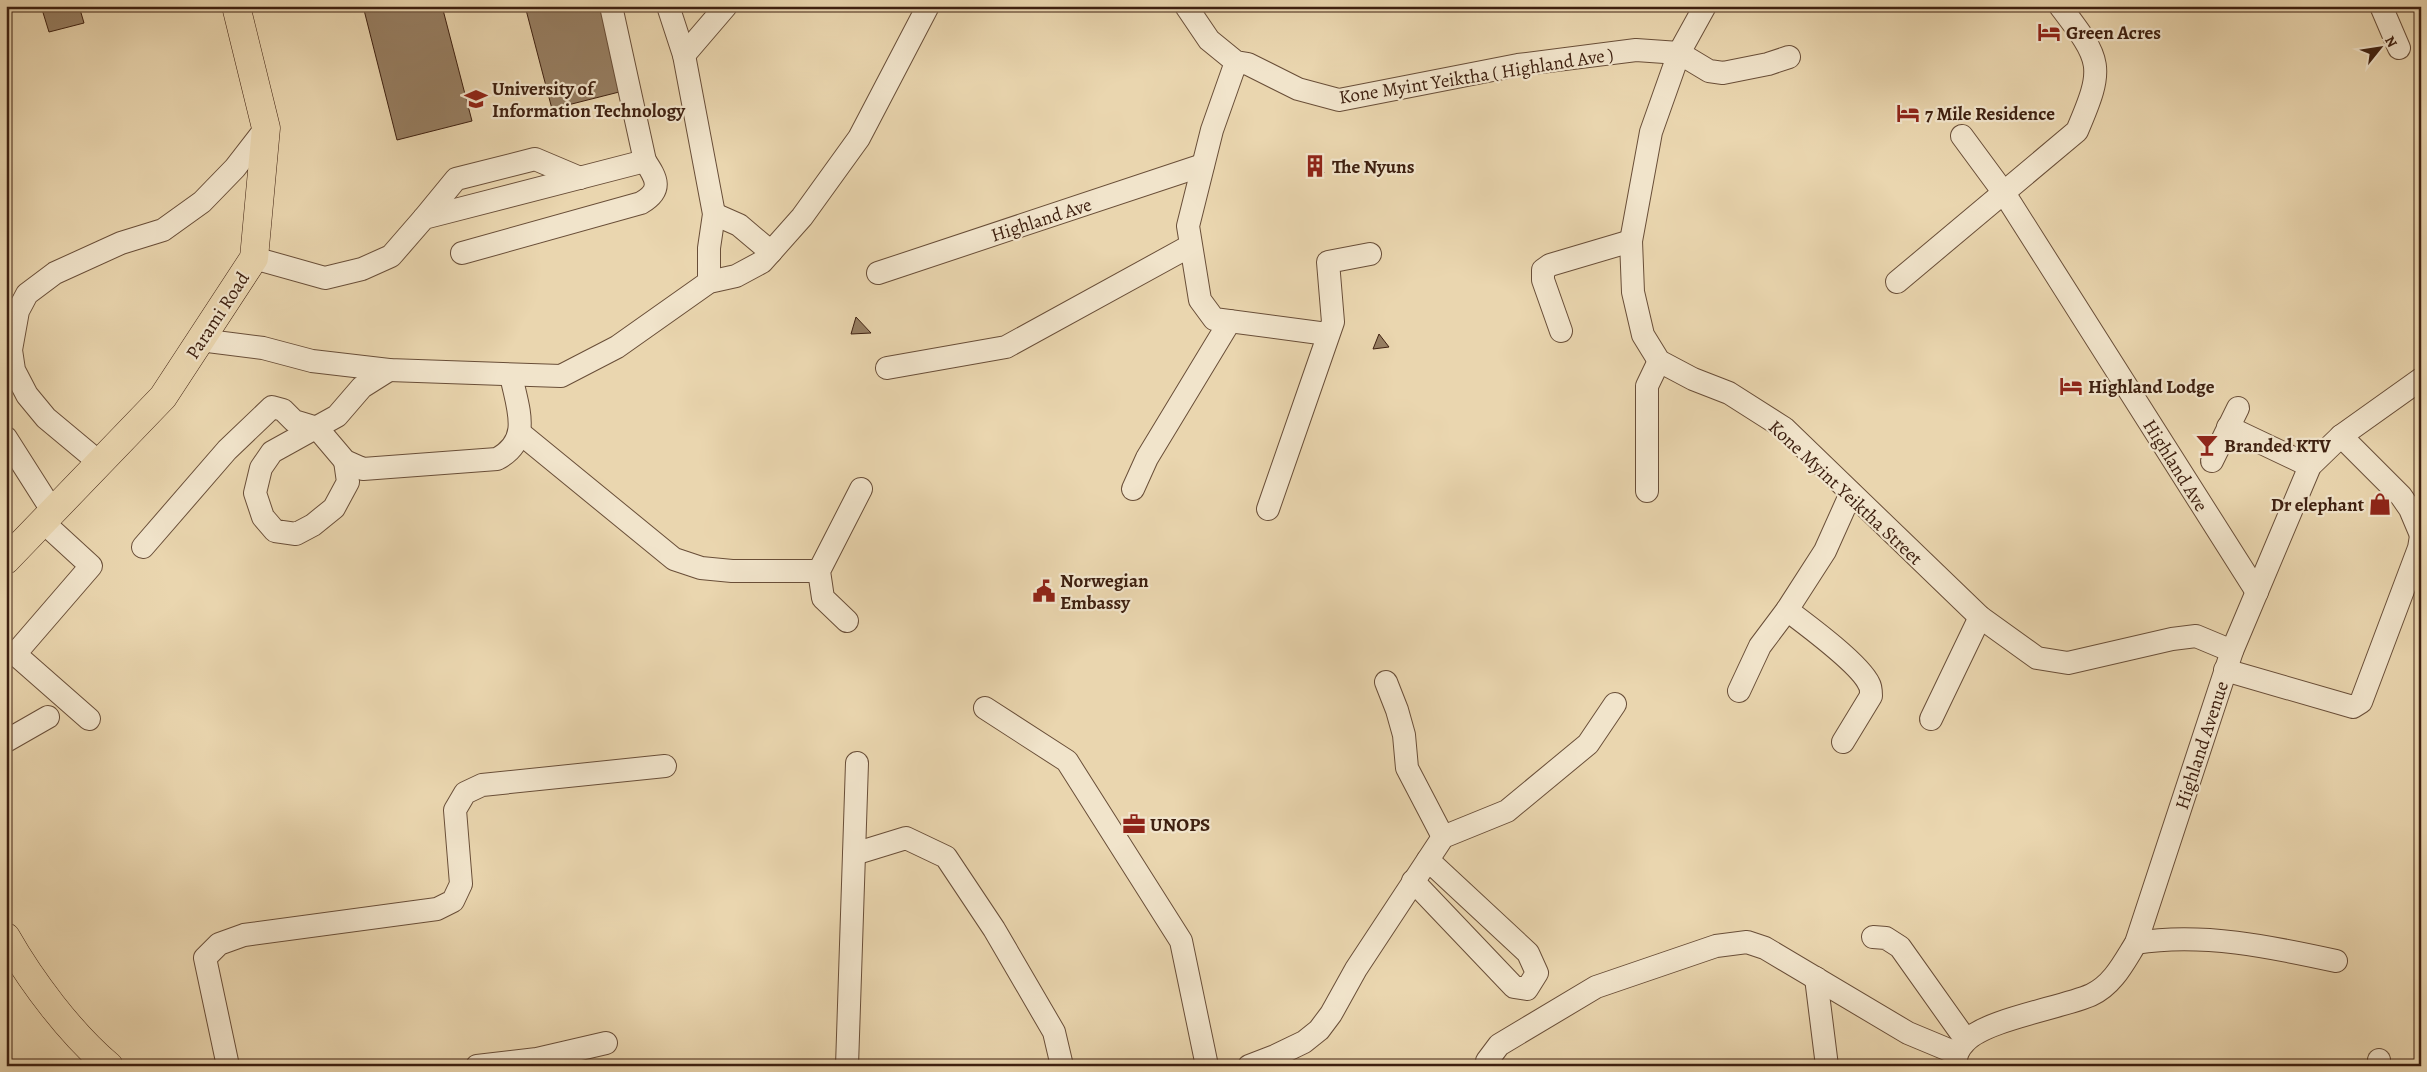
<svg xmlns="http://www.w3.org/2000/svg" width="2427" height="1072" viewBox="0 0 2427 1072" font-family="Alegreya,serif">
	<style>
		.building { fill: #977f63; stroke: #3e2010 }
		.lines { fill: none; stroke-linecap: round; stroke-linejoin: round }
		.minor-casing { stroke: #694e38; stroke-width: 24 }
		.major-casing { stroke: #3e2010; stroke-width: 29 }
		.minor { stroke: #f1e4cb; stroke-width: 22 }
		.major { stroke: #ead6af; stroke-width: 28 }
		.labels { text-anchor: middle; stroke-width: 4.5; stroke-linejoin: round; paint-order: stroke }
		.poi-label { font-size: 19px; font-weight: bold; fill: #3e2010; stroke: #f1e4cb; text-anchor: start }
		.street-label { font-size: 19px; fill: #3e2010; stroke: #f1e4cb }
	</style>
	<rect width="100%" height="100%" fill="#ead6af"/>
	<filter id="stains"><feTurbulence type="fractalNoise" baseFrequency=".004" numOctaves="4"/><feColorMatrix values="0 0 0 0 .2 0 0 0 0 .09 0 0 0 0 .02 0 0 0 .5 -.17"/></filter>
	<radialGradient id="worn" r=".72"><stop offset=".6" stop-color="#630" stop-opacity="0"/><stop offset="1" stop-color="#630" stop-opacity=".3"/></radialGradient>
	<g class="building">
		<polygon points="41,6 79,6 84,23 49,32"/>
		<polygon points="363,6 442,6 472,121 397,140"/>
		<polygon points="525,6 605,6 627,90 552,109"/>
		<polygon points="1317,156 1324,173 1314,177 1307,160"/>
		<polygon points="856,317 871,333 851,334"/>
		<polygon points="1379,334 1389,347 1373,349"/>
	</g>
	<g class="lines">
		<defs>
			<g id="minor">
				<polyline points="668,6 684,55 714,214 709,248 709,282"/>
				<polyline points="1186,6 1209,40 1236,62 1248,64 1298,89 1339,100 1518,65 1636,50 1679,53 1709,71 1723,73 1768,64 1789,57"/>
				<polyline points="1705,6 1679,53 1651,132 1631,241 1633,292 1643,335 1659,361 1693,379 1729,393 1784,428 1980,617 2037,658 2068,663 2172,639 2196,636 2232,651"/>
				<polyline points="2381,6 2399,48"/>
				<polyline points="684,55 726,6"/>
				<polyline points="1236,62 1212,130 1188,226 1200,300 1214,319 1327,334"/>
				<polyline points="1962,136 2004,193 2257,592"/>
				<polyline points="714,214 739,225 771,252"/>
				<polyline points="424,218 456,179 535,159 580,178"/>
				<path d="M462,253L641,203C663,190 657,179 645,161"/>
				<polyline points="254,258 325,278 362,269 391,256 424,218 645,161 611,6"/>
				<polyline points="878,273 1203,165"/>
				<path d="M1897,282L2077,131C2105,66 2102,61 2060,6"/>
				<polyline points="1561,331 1543,280 1543,270 1550,265 1631,241"/>
				<polyline points="200,340 263,348 312,361 389,370 561,376 617,347 709,282 736,276 762,262 802,217 859,138 928,6"/>
				<polyline points="887,368 1006,347 1190,246"/>
				<polyline points="2228,427 2310,466"/>
				<polyline points="520,433 674,559 701,568 732,571 819,571"/>
				<polyline points="2341,436 2401,496 2410,509 2421,535"/>
				<polyline points="6,438 53,512"/>
				<polyline points="345,461 348,482 334,508 313,525 296,534 275,531 263,517 255,493 261,468 272,452 337,416 362,387 389,370"/>
				<polyline points="2212,461 2238,408"/>
				<polyline points="100,463 46,418 27,395 14,370 11,350 18,311 27,294 55,273 121,243 163,230 202,202 235,168 266,128"/>
				<polyline points="1133,489 1147,458 1230,321"/>
				<polyline points="1647,491 1647,386 1659,361"/>
				<polyline points="1268,509 1333,322 1328,262 1370,254"/>
				<polyline points="43,522 91,566 15,654 89,719"/>
				<path d="M143,547L227,450L272,407L283,410L294,421L317,428L345,461L363,469L497,459C533,440 517,407 511,375"/>
				<path d="M1787,610C1807,625 1860,664 1869,684C1871,687 1871,692 1871,696L1843,742"/>
				<polyline points="847,621 823,598 819,571 861,489"/>
				<polyline points="2225,670 2353,707 2361,702 2419,548 2421,536"/>
				<polyline points="1386,682 1397,710 1404,735 1407,768 1443,837"/>
				<polyline points="1739,691 1760,646 1787,610 1825,551 1851,493"/>
				<polyline points="985,708 1067,761 1181,941 1207,1066"/>
				<polyline points="1931,719 1980,617"/>
				<polyline points="6,741 48,717"/>
				<polyline points="854,854 906,838 946,857 994,929 1054,1032 1062,1066"/>
				<polyline points="1413,881 1514,987 1527,989 1537,973 1528,953 1428,860"/>
				<polyline points="1873,937 1886,938 1900,947 1966,1040"/>
				<path d="M2136,943C2201,932 2272,947 2336,961"/>
				<polyline points="1816,978 1827,1066"/>
				<polyline points="228,1066 205,958 219,944 244,935 437,909 453,901 461,884 455,810 465,793 482,785 665,766"/>
				<polyline points="477,1066 537,1059 606,1043"/>
				<polyline points="847,1066 857,763"/>
				<polyline points="1249,1066 1275,1056 1304,1042 1319,1030 1331,1014 1356,969 1443,837 1507,811 1588,744 1615,704"/>
				<polyline points="1487,1066 1487,1061 1499,1045 1596,987 1716,946 1747,942 1765,948 1908,1033 1956,1053"/>
				<path d="M1955,1066C1956,1055 1958,1049 1965,1042C1984,1020 2061,1008 2091,995C2113,985 2124,962 2136,943L2232,651L2310,466L2341,436L2421,379"/>
				<polyline points="2379,1066 2379,1060"/>
			</g>
			<g id="major">
				<polyline points="6,560 163,397 254,258 266,128 236,6"/>
				<path d="M6,937C31,981 70,1033 109,1066"/>
			</g>
		</defs>
		<use href="#minor" class="minor-casing"/>
		<use href="#major" class="major-casing"/>
		<use href="#minor" class="minor"/>
		<use href="#major" class="major"/>
	</g>
	<defs>
		<symbol id="hotel-bare" viewBox="-9 -9 18 18"><path d="M-6-4.5h1.5V1H6V5H4.5V3h-9V5H-6ZM-4 0a1.8 1.8 0 1 1 3.6 0ZM.5 0V-2.5h3Q6-2.5 6 0Z" fill="#8f2418" stroke="#f1e4cb" stroke-width="2.5" paint-order="stroke"/></symbol>
		<symbol id="university-bare" viewBox="-9 -9 18 18"><path d="M0-5L7-2L0 1L-7-2ZM-4 1L0 2.5L4 1V4Q0 6-4 4Z" fill="#8f2418" stroke="#f1e4cb" stroke-width="2.5" paint-order="stroke"/></symbol>
		<symbol id="building-bare" viewBox="-9 -9 18 18"><path d="M-4-6H4V6H1V3H-1V6H-4ZM-2.5-4.3h1.7v1.8h-1.7ZM.8-4.3h1.7v1.8H.8ZM-2.5-1h1.7V.8h-1.7ZM.8-1h1.7V.8H.8Z" fill="#8f2418" stroke="#f1e4cb" stroke-width="2.5" paint-order="stroke"/></symbol>
		<symbol id="bar-bare" viewBox="-9 -9 18 18"><path d="M-6-5H6L.8 .8V4.5H3.5V6h-7V4.5H-.8V.8Z" fill="#8f2418" stroke="#f1e4cb" stroke-width="2.5" paint-order="stroke"/></symbol>
		<symbol id="shop-bare" viewBox="-9 -9 18 18"><path d="M-5-2.5h2.3a2.7 3.5 0 0 1 5.4 0H5L5.5 6h-11ZM-1.5-2.5h3a1.5 2.3 0 0 0-3 0Z" fill="#8f2418" stroke="#f1e4cb" stroke-width="2.5" paint-order="stroke"/></symbol>
		<symbol id="civic-bare" viewBox="-9 -9 18 18"><path d="M-.6-6.5H3V-4.5H.6V-3L4-1V1h2V6H-6V1h2V-1L-.6-3ZM-1.2 2.5V6h2.4V2.5Z" fill="#8f2418" stroke="#f1e4cb" stroke-width="2.5" paint-order="stroke"/></symbol>
		<symbol id="office-bare" viewBox="-9 -9 18 18"><path d="M-6-3h4V-5.5h4V-3h4V5H-6ZM-1-4.5V-3h2v-1.5ZM-6 0V1H6V0Z" fill="#8f2418" stroke="#f1e4cb" stroke-width="2.5" paint-order="stroke"/></symbol>
	</defs>
	<g fill-rule="evenodd">
		<use href="#hotel-bare" x="2033" y="16" width="32" height="32"/>
		<use href="#university-bare" x="460" y="83" width="32" height="32"/>
		<use href="#hotel-bare" x="1892" y="97" width="32" height="32"/>
		<use href="#building-bare" x="1299" y="150" width="32" height="32"/>
		<use href="#hotel-bare" x="2055" y="370" width="32" height="32"/>
		<use href="#bar-bare" x="2191" y="429" width="32" height="32"/>
		<use href="#shop-bare" x="2364" y="488" width="32" height="32"/>
		<use href="#civic-bare" x="1028" y="575" width="32" height="32"/>
		<use href="#office-bare" x="1118" y="808" width="32" height="32"/>
	</g>
	<g class="labels">
		<g class="poi-label">
			<text x="2066" y="39">Green Acres</text>
			<text x="492" y="95">University of<tspan x="492" dy="22">Information Technology</tspan></text>
			<text x="1925" y="120">7 Mile Residence</text>
			<text x="1332" y="173">The Nyuns</text>
			<text x="2088" y="393">Highland Lodge</text>
			<text x="2224" y="452">Branded KTV</text>
			<text x="2364" y="511" text-anchor="end">Dr elephant</text>
			<text x="1060" y="587">Norwegian<tspan x="1060" dy="22">Embassy</tspan></text>
			<text x="1150" y="831">UNOPS</text>
		</g>
		<g class="street-label">
			<text transform="translate(1476 75) rotate(-9)" y="7">Kone Myint Yeiktha ( Highland Ave )</text>
			<text transform="translate(1041 219) rotate(-18)" y="7">Highland Ave</text>
			<text transform="translate(217 315) rotate(-57)" y="7">Parami Road</text>
			<text transform="translate(2176 465) rotate(58)" y="7">Highland Ave</text>
			<text transform="translate(1846 492) rotate(43)" y="7">Kone Myint Yeiktha Street</text>
			<text transform="translate(2201 745) rotate(-72)" y="7">Highland Avenue</text>
		</g>
	</g>
	<rect width="2427" height="1072" fill="none" stroke="#ead6af" stroke-width="25"/>
	<rect x="8" y="8" width="2412" height="1057" fill="none" stroke="#3e2010" stroke-width="2.5"/>
	<rect x="12" y="12" width="2402" height="1047" fill="none" stroke="#3e2010"/>
	<g transform="translate(2380 48) rotate(60)" stroke="#f1e4cb" stroke-width="4" paint-order="stroke">
	<path d="M0-4L9 19L0 12L-9 19Z" fill="#3e2010"/>
	<text y="-8" font-size="14" font-weight="bold" text-anchor="middle" fill="#3e2010">N</text>
	</g>
	<rect width="100%" height="100%" filter="url(#stains)"/>
	<rect width="100%" height="100%" fill="url(#worn)"/>
</svg>
